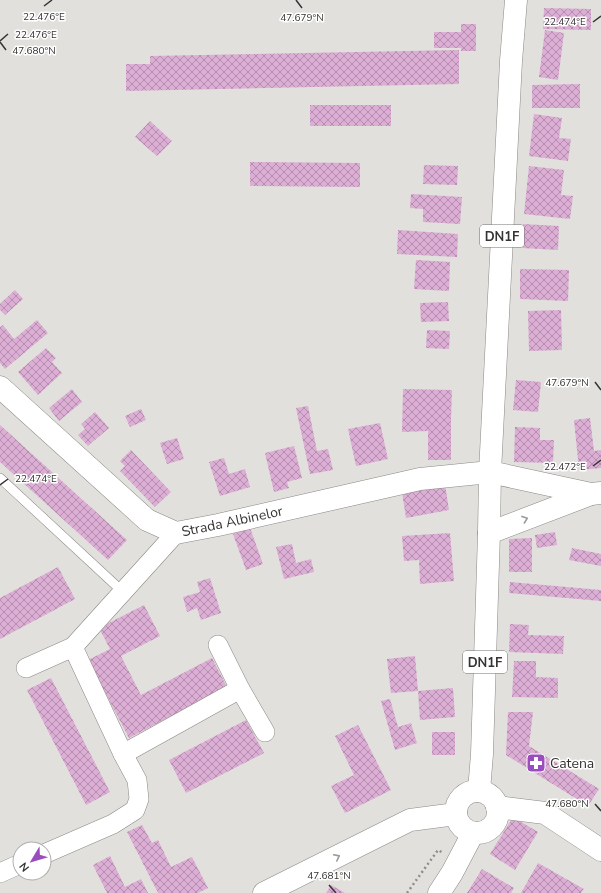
<svg xmlns="http://www.w3.org/2000/svg" width="601" height="893" viewBox="0 0 601 893" font-family="'Nunito Sans',sans-serif">
	<style>
		.building { fill: url(#building-cross-hatch) }
		.lines { fill: none; stroke-linecap: round; stroke-linejoin: round }
		.service-casing { stroke: #8a8884; stroke-width: 10 }
		.minor-casing { stroke: #8a8884; stroke-width: 20 }
		.tertiary-casing { stroke: #8a8884; stroke-width: 23 }
		.secondary-casing { stroke: #8a8884; stroke-width: 23 }
		.primary-casing { stroke: #8a8884; stroke-width: 23 }
		.path { stroke: #8f8d8b; stroke-width: 2.5; stroke-dasharray: 2 3; stroke-linecap: butt }
		.service { stroke: #fff; stroke-width: 9 }
		.minor { stroke: #fff; stroke-width: 19 }
		.tertiary { stroke: #fff; stroke-width: 22 }
		.secondary { stroke: #fff; stroke-width: 22 }
		.primary { stroke: #fff; stroke-width: 22 }
		.oneway { stroke: #9a9a99 }
		.ticks { fill: none; stroke: #353433; stroke-width: 1.5 }
		.labels { text-anchor: middle; stroke-width: 3; stroke-linejoin: round; paint-order: stroke }
		.shield { fill: #fff; stroke: #727170; stroke-width: 1 }
		.shield-label { font-size: 13px; font-weight: bold; fill: #353433 }
		.street-label { font-size: 14px; fill: #353433; stroke: #fff }
		.poi-label { font-size: 14px; fill: #353433; stroke: #fff; text-anchor: start }
		.ticks-label { font-size: 10px; text-anchor: middle; fill: #353433; stroke: #fff; stroke-width: 3; stroke-linejoin: round; paint-order: stroke }
	</style>
	<defs>
		<pattern id="building-cross-hatch" width="8" height="8" patternUnits="userSpaceOnUse"><rect width="8" height="8" fill="#ddaed5"/><path d="M0 0l8 8M0 8l8-8" fill="none" stroke="#b48ead"/></pattern>
	</defs>
	<rect width="100%" height="100%" fill="#e2e0dc"/>
	<g class="building">
		<polygon points="544,8 591,9 591,30 543,29"/>
		<polygon points="461,24 476,24 476,51 461,51 461,48 434,48 434,32 461,32"/>
		<polygon points="545,30 564,33 558,80 539,77"/>
		<polygon points="459,50 459,84 126,91 126,64 150,64 150,56"/>
		<polygon points="580,84 580,108 532,108 532,85"/>
		<rect x="310" y="105" width="81" height="21"/>
		<polygon points="534,114 562,118 559,138 571,139 568,161 529,156"/>
		<polygon points="150,121 172,141 157,156 135,137"/>
		<polygon points="250,162 360,163 360,187 250,186"/>
		<polygon points="424,165 458,166 457,185 423,184"/>
		<polygon points="529,166 564,170 561,195 573,196 570,219 524,214"/>
		<polygon points="411,194 462,197 460,224 423,222 423,209 410,208"/>
		<polygon points="523,224 559,226 558,250 522,248"/>
		<polygon points="398,230 458,234 457,257 397,254"/>
		<polygon points="416,260 450,262 449,291 414,289"/>
		<polygon points="520,269 569,270 568,301 520,299"/>
		<polygon points="15,290 23,299 5,315 0,310 0,304"/>
		<polygon points="448,302 449,321 421,322 420,303"/>
		<polygon points="561,310 562,350 529,351 528,311"/>
		<polygon points="37,320 48,333 5,369 0,363 0,327 3,325 14,339"/>
		<polygon points="427,330 450,331 449,349 426,348"/>
		<polygon points="46,348 56,358 52,362 62,373 38,395 18,372"/>
		<polygon points="516,380 541,382 538,412 513,410"/>
		<polygon points="72,389 82,402 59,421 49,408"/>
		<polygon points="403,389 452,390 451,418 451,460 428,460 428,431 402,432"/>
		<polygon points="308,406 317,451 328,449 333,470 310,474 296,408"/>
		<polygon points="141,409 146,420 130,427 125,416"/>
		<polygon points="95,412 109,428 88,446 78,435 85,429 81,424"/>
		<polygon points="590,418 594,451 601,450 601,468 579,470 574,420"/>
		<polygon points="380,423 388,459 356,466 348,429"/>
		<polygon points="0,425 127,540 108,560 0,462"/>
		<polygon points="515,427 540,428 540,440 554,440 553,463 514,462"/>
		<polygon points="177,438 184,459 167,464 160,443"/>
		<polygon points="294,446 302,478 287,482 289,488 274,492 265,453"/>
		<polygon points="131,450 171,492 155,507 120,471 125,466 120,461"/>
		<polygon points="224,458 229,474 245,469 250,487 220,496 209,462"/>
		<polygon points="445,484 449,510 406,518 402,492"/>
		<polygon points="250,528 263,564 246,570 233,534"/>
		<polygon points="555,532 557,545 537,548 535,535"/>
		<polygon points="450,533 454,581 420,584 419,560 404,561 402,536"/>
		<polygon points="532,538 532,572 509,572 509,539"/>
		<polygon points="292,544 296,563 311,559 314,572 284,579 276,547"/>
		<polygon points="572,548 601,554 601,566 569,560"/>
		<polygon points="58,567 75,599 0,639 0,598"/>
		<polygon points="210,578 221,613 201,620 197,608 187,612 183,597 200,592 197,582"/>
		<polygon points="510,582 601,590 601,601 509,593"/>
		<polygon points="144,605 160,636 121,656 141,695 212,658 227,687 129,738 88,660 110,649 99,628"/>
		<polygon points="510,624 529,625 528,635 564,636 563,654 509,652"/>
		<polygon points="415,656 418,691 391,693 387,659"/>
		<polygon points="514,661 536,661 536,677 558,678 558,698 512,697"/>
		<polygon points="51,678 110,792 86,805 27,690"/>
		<polygon points="453,688 455,717 420,720 418,691"/>
		<polygon points="390,699 398,727 411,723 417,743 395,750 381,701"/>
		<polygon points="508,712 533,712 529,746 599,789 588,806 506,755"/>
		<polygon points="246,720 264,753 186,793 169,760"/>
		<polygon points="358,725 391,790 345,813 331,786 354,775 335,736"/>
		<rect x="432" y="732" width="23" height="23"/>
		<polygon points="513,817 538,832 515,870 490,854"/>
		<polygon points="142,825 152,843 158,840 171,867 192,857 208,888 198,893 158,893 127,832"/>
		<polygon points="110,856 125,887 141,879 148,893 107,893 93,865"/>
		<polygon points="538,863 584,889 581,893 521,893"/>
		<polygon points="482,869 514,888 511,893 467,893"/>
		<polygon points="331,885 345,893 326,893"/>
	</g>
	<g class="lines">
		<defs>
			<polyline id="service" points="0,478 123,592"/>
			<g id="minor">
				<polyline points="218,645 240,689 265,732"/>
				<polyline points="26,668 73,647"/>
				<polyline points="123,754 240,689"/>
				<polyline points="44,854 113,824 135,810 139,799 137,780 123,754 73,647 176,533"/>
				<polyline points="0,873 20,864"/>
			</g>
			<g id="tertiary">
				<polyline points="0,387 147,520 176,533 218,525 420,479 490,472"/>
				<polyline points="497,807 545,813 601,850"/>
				<polyline points="264,893 410,820 456,814"/>
			</g>
			<g id="secondary">
				<polyline points="490,472 591,494"/>
				<polyline points="489,533 591,494 601,493"/>
			</g>
			<g id="primary">
				<circle cx="477" cy="812" r="21"/>
				<polyline points="479,791 482,754 489,533 490,472 511,61 516,0"/>
				<polyline points="439,893 452,873 473,833"/>
			</g>
		</defs>
		<use href="#service" class="service-casing"/>
		<use href="#minor" class="minor-casing"/>
		<use href="#tertiary" class="tertiary-casing"/>
		<use href="#secondary" class="secondary-casing"/>
		<use href="#primary" class="primary-casing"/>
		<polyline class="path" points="407,893 438,850 443,853"/>
		<use href="#service" class="service"/>
		<use href="#minor" class="minor"/>
		<use href="#tertiary" class="tertiary"/>
		<use href="#secondary" class="secondary"/>
		<use href="#primary" class="primary"/>
	</g>
	<defs><path id="oneway-chevron" d="M-2-3.5L2.5 0L-2 3.5" fill="none" stroke-width="1.6" stroke-linecap="round" stroke-linejoin="round"/></defs>
	<g class="oneway">
		<use href="#oneway-chevron" transform="translate(525 519) rotate(-20)"/>
		<use href="#oneway-chevron" transform="translate(337 857) rotate(-27)"/>
	</g>
	<path class="ticks" d="M296,0L302,8M44,6L52,0M593,22L601,16M0,41L8,34M0,42L6,50M595,382L601,390M593,466L601,460M0,485L8,479M595,804L601,811M329,885L336,893"/>
	<defs>
		<symbol id="pharmacy-square" viewBox="-11 -11 22 22"><rect x="-9" y="-9" width="18" height="18" rx="4" fill="#9a4dbf" stroke="#fff"/><path d="M-2-6h4v4h4v4h-4v4h-4v-4h-4v-4h4Z" fill="#fff"/></symbol>
	</defs>
	<g fill-rule="evenodd">
		<use href="#pharmacy-square" x="525" y="752" width="22" height="22"/>
	</g>
	<g class="labels">
		<g class="shield">
			<rect x="480" y="225" width="44" height="22" rx="3"/>
			<rect x="463" y="651" width="44" height="22" rx="3"/>
		</g>
		<g class="shield-label">
			<text x="502" y="241">DN1F</text>
			<text x="485" y="667">DN1F</text>
		</g>
		<g class="street-label">
			<text transform="translate(232 521) rotate(-12)" y="5">Strada Albinelor</text>
		</g>
		<g class="poi-label">
			<text x="550" y="768">Catena</text>
		</g>
	</g>
	<g class="ticks-label">
		<text x="44" y="20">22.476°E</text>
		<text x="302" y="21">47.679°N</text>
		<text x="565" y="25">22.474°E</text>
		<text x="36" y="38">22.476°E</text>
		<text x="34" y="54">47.680°N</text>
		<text x="567" y="386">47.679°N</text>
		<text x="565" y="470">22.472°E</text>
		<text x="36" y="482">22.474°E</text>
		<text x="567" y="807">47.680°N</text>
		<text x="329" y="879">47.681°N</text>
	</g>
	<g transform="translate(32 861) rotate(232)"><circle r="19" fill="#ffffff" stroke="#aeaead"/>
	<path d="M0-3L7 15L0 10L-7 15Z" fill="#9a4dbf"/>
	<text y="-6" font-size="11" font-weight="bold" text-anchor="middle" fill="#353433">N</text>
	</g>
</svg>
